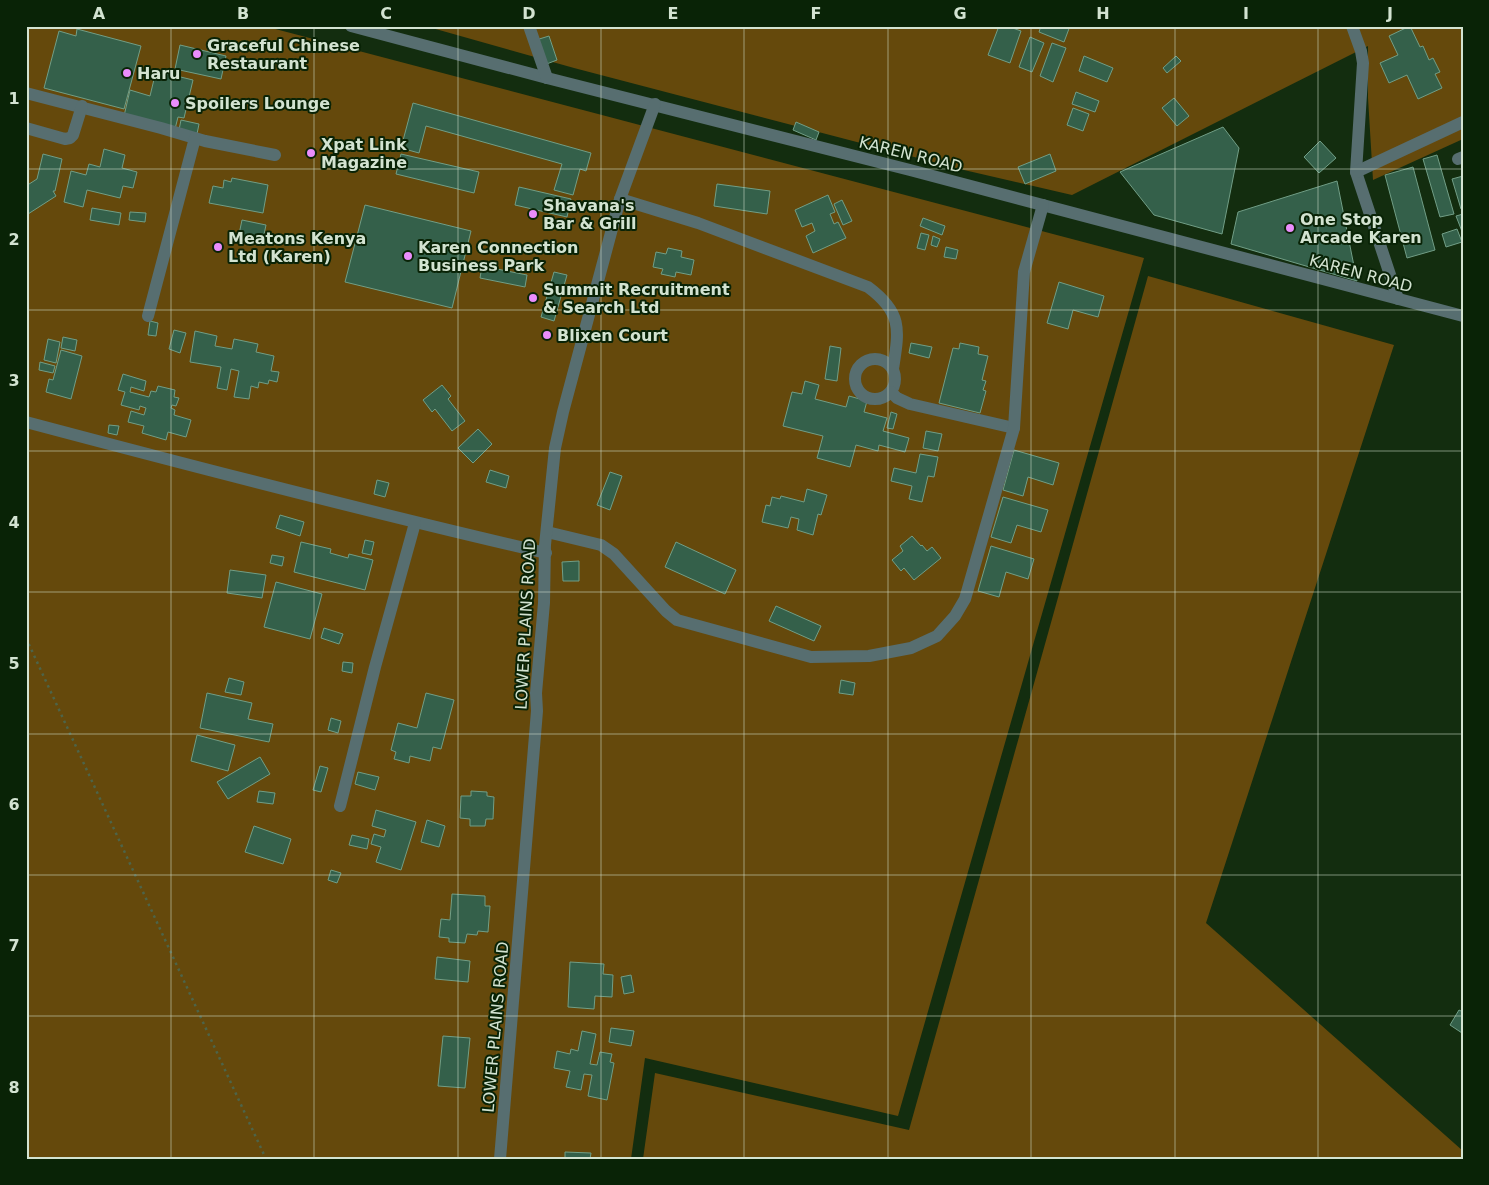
<svg xmlns="http://www.w3.org/2000/svg" width="1489" height="1185" viewBox="0 0 1489 1185" font-family="'DejaVu Sans',sans-serif">
	<style>
		.green { fill: #65490c }
		.building { fill: #34604a; stroke: #719e86 }
		.lines { fill: none; stroke-linecap: round; stroke-linejoin: round }
		.path { stroke: #4d6449; stroke-width: 2.5; stroke-dasharray: 2.5 4; stroke-linecap: butt }
		.minor { stroke: #576e70; stroke-width: 12 }
		.grid { fill: none; stroke: #d3e3d1; stroke-width: 1; stroke-opacity: 0.55 }
		.poi-dot { fill: #ea8dfc; stroke: #092306; stroke-width: 2 }
		.labels { text-anchor: middle; stroke-width: 4; stroke-linejoin: round; paint-order: stroke }
		.poi-label { font-size: 16px; font-weight: bold; fill: #d3e3d1; stroke: #092306; text-anchor: start }
		.street-label { font-size: 16px; fill: #d3e3d1; stroke: #092306 }
		.neatline { fill: none; stroke: #d3e3d1; stroke-width: 2 }
		.grid-label { font-size: 16px; text-anchor: middle; font-weight: bold; fill: #d3e3d1 }
	</style>
	<rect width="100%" height="100%" fill="#132d0f"/>
	<g class="green">
		<polygon points="26,26 264,26 1144,258 898,1116 645,1058 631,1159 26,1159"/>
		<polygon points="425,26 1463,26 1463,139 1373,180 1368,98 1368,46 1072,195 964,170 574,68"/>
		<polygon points="1148,276 1394,345 1206,923 1463,1151 1463,1159 643,1159 655,1073 909,1130"/>
	</g>
	<g class="building">
		<polygon points="999,26 1007,26 1021,31 1010,63 988,55"/>
		<polygon points="1041,26 1070,26 1064,42 1039,32"/>
		<polygon points="1410,26 1420,47 1423,46 1429,60 1433,58 1440,72 1435,74 1442,88 1418,99 1407,75 1389,83 1380,63 1398,55 1389,36"/>
		<polygon points="77,29 141,46 124,109 44,88 59,31 76,36"/>
		<polygon points="549,36 557,60 544,65 536,40"/>
		<polygon points="1030,37 1044,43 1032,72 1019,67"/>
		<polygon points="1052,43 1066,48 1053,82 1040,76"/>
		<polygon points="180,45 226,56 221,79 175,69"/>
		<polygon points="1084,56 1113,68 1107,82 1079,71"/>
		<polygon points="1176,56 1181,61 1167,73 1163,68"/>
		<polygon points="156,71 193,80 184,118 178,117 175,129 124,116 130,90 150,96"/>
		<polygon points="1076,92 1099,101 1095,112 1072,104"/>
		<polygon points="1174,98 1189,116 1177,126 1162,108"/>
		<polygon points="413,103 591,153 586,171 580,169 573,195 554,190 562,164 426,126 419,153 401,148"/>
		<polygon points="1073,108 1089,114 1083,131 1067,125"/>
		<polygon points="181,120 199,124 197,134 179,130"/>
		<polygon points="796,122 819,132 816,140 793,130"/>
		<polygon points="1223,127 1239,148 1222,234 1154,215 1120,172"/>
		<polygon points="1320,141 1336,158 1319,173 1304,157"/>
		<polygon points="104,149 125,155 122,168 137,172 133,188 123,186 120,198 87,190 83,207 64,202 71,171 86,175 89,164 100,167"/>
		<polygon points="43,154 62,159 55,191 53,191 56,196 28,214 26,211 26,186 37,179"/>
		<polygon points="401,154 479,172 474,193 396,174"/>
		<polygon points="1050,154 1056,171 1025,184 1018,167"/>
		<polygon points="1437,155 1454,214 1440,217 1423,159"/>
		<polygon points="1413,167 1435,250 1407,258 1385,175"/>
		<polygon points="1463,176 1463,209 1461,209 1452,179"/>
		<polygon points="232,178 268,185 263,213 209,203 213,186 223,188 224,180 231,182"/>
		<polygon points="1337,181 1357,281 1231,244 1238,212"/>
		<polygon points="717,184 770,191 767,214 714,206"/>
		<polygon points="519,187 571,199 567,217 515,205"/>
		<polygon points="828,195 835,212 830,214 834,224 838,222 846,238 813,253 806,236 815,231 812,223 802,227 795,210"/>
		<polygon points="842,200 852,221 843,225 834,204"/>
		<polygon points="365,205 471,231 452,308 345,282"/>
		<polygon points="92,208 121,213 119,225 90,220"/>
		<polygon points="130,212 146,213 145,222 129,220"/>
		<polygon points="1463,214 1463,234 1456,216"/>
		<polygon points="923,218 945,226 942,235 920,226"/>
		<polygon points="242,220 266,225 262,244 238,239"/>
		<polygon points="1457,229 1462,242 1446,247 1442,234"/>
		<polygon points="921,233 929,235 925,250 917,248"/>
		<polygon points="933,236 940,239 937,247 931,245"/>
		<polygon points="946,247 958,250 956,259 944,257"/>
		<polygon points="668,248 682,251 681,257 694,260 691,275 676,272 675,277 661,274 663,269 653,267 656,252 666,254"/>
		<polygon points="482,266 527,275 525,287 480,278"/>
		<polygon points="554,272 567,275 554,321 541,317"/>
		<polygon points="1059,282 1104,296 1098,317 1073,310 1068,329 1047,323"/>
		<polygon points="150,321 158,323 156,336 148,335"/>
		<polygon points="174,330 186,333 180,353 169,349"/>
		<polygon points="195,331 217,336 215,346 232,349 234,339 258,344 256,352 274,356 271,371 279,372 277,382 269,380 268,384 259,382 258,388 251,386 249,399 234,397 239,371 231,369 227,390 217,388 221,367 190,362"/>
		<polygon points="63,337 77,340 75,351 61,348"/>
		<polygon points="48,339 60,342 56,363 44,360"/>
		<polygon points="911,343 932,347 929,358 909,353"/>
		<polygon points="960,343 979,347 978,354 988,356 982,380 986,381 983,390 986,391 980,413 939,403 953,348 959,349"/>
		<polygon points="830,346 841,348 837,381 825,379"/>
		<polygon points="61,350 82,356 71,399 46,392 49,379 53,380"/>
		<polygon points="40,362 55,366 53,373 39,370"/>
		<polygon points="123,374 146,381 144,391 131,387 130,392 149,397 151,391 156,392 158,386 175,390 174,397 179,398 176,406 172,405 171,408 175,410 174,415 191,420 186,437 168,432 166,440 142,433 144,426 128,422 131,411 144,415 146,408 140,406 139,410 121,405 125,392 118,390"/>
		<polygon points="805,381 819,385 815,399 846,407 849,396 867,401 864,412 887,418 883,431 909,438 905,452 879,445 878,451 856,445 850,467 817,458 823,436 783,426 792,392 802,394"/>
		<polygon points="442,385 451,396 448,399 465,421 452,431 435,409 432,412 423,400"/>
		<polygon points="891,412 897,414 893,429 887,428"/>
		<polygon points="109,425 119,426 117,435 108,433"/>
		<polygon points="478,429 492,444 473,463 458,448"/>
		<polygon points="926,431 942,434 938,451 923,448"/>
		<polygon points="1014,450 1059,463 1053,485 1028,477 1023,496 1003,490"/>
		<polygon points="920,454 938,457 934,477 928,476 922,502 909,499 912,486 891,481 894,468 916,473"/>
		<polygon points="490,470 509,476 506,488 486,482"/>
		<polygon points="610,472 622,476 610,510 597,505"/>
		<polygon points="377,480 389,483 385,497 374,494"/>
		<polygon points="807,489 827,495 821,515 818,514 813,535 797,530 799,519 791,517 788,528 762,522 766,505 770,506 772,497 780,499 781,496 804,502"/>
		<polygon points="1003,497 1048,510 1041,532 1017,525 1011,543 991,537"/>
		<polygon points="280,515 304,522 300,536 276,528"/>
		<polygon points="912,536 921,546 922,545 927,551 932,547 941,558 914,580 904,568 901,571 892,560 903,551 900,546"/>
		<polygon points="365,540 374,542 371,555 362,553"/>
		<polygon points="301,542 331,549 330,553 348,558 349,554 373,560 365,590 294,572"/>
		<polygon points="676,542 736,570 725,594 665,567"/>
		<polygon points="991,546 1034,559 1028,579 1006,572 999,597 978,591"/>
		<polygon points="272,555 284,557 282,566 270,563"/>
		<polygon points="579,561 579,581 563,581 562,562"/>
		<polygon points="230,570 266,575 262,598 227,593"/>
		<polygon points="276,582 322,594 310,639 264,627"/>
		<polygon points="776,606 821,626 814,641 769,621"/>
		<polygon points="324,628 343,634 339,644 321,638"/>
		<polygon points="343,662 353,663 352,673 342,671"/>
		<polygon points="229,678 244,682 241,695 225,692"/>
		<polygon points="841,680 855,683 853,695 839,693"/>
		<polygon points="207,693 252,703 248,719 273,724 269,742 200,728"/>
		<polygon points="426,693 454,700 441,749 433,747 430,761 410,756 409,763 394,759 396,752 391,750 398,723 417,728"/>
		<polygon points="331,718 341,721 338,733 328,730"/>
		<polygon points="197,735 235,745 228,771 191,761"/>
		<polygon points="260,757 270,774 228,799 217,782"/>
		<polygon points="320,766 328,768 321,792 313,790"/>
		<polygon points="358,772 379,777 375,790 355,784"/>
		<polygon points="259,791 275,793 273,804 257,802"/>
		<polygon points="471,791 487,792 487,796 494,797 493,819 486,819 485,826 470,826 470,819 460,818 461,796 471,796"/>
		<polygon points="376,810 416,822 401,870 376,862 381,847 371,844 374,834 384,837 386,830 372,826"/>
		<polygon points="427,820 445,826 439,847 421,842"/>
		<polygon points="254,826 291,839 283,864 245,852"/>
		<polygon points="352,835 369,839 367,849 349,845"/>
		<polygon points="331,870 341,873 337,883 328,880"/>
		<polygon points="452,894 485,896 485,906 490,906 488,932 478,931 477,935 467,934 465,943 449,942 449,938 439,937 441,919 450,920"/>
		<polygon points="437,957 470,961 468,982 435,979"/>
		<polygon points="570,962 604,964 603,974 613,975 612,997 595,996 594,1009 568,1007"/>
		<polygon points="631,975 634,992 624,994 621,977"/>
		<polygon points="1459,1010 1463,1012 1462,1033 1450,1025"/>
		<polygon points="611,1028 634,1031 631,1046 609,1042"/>
		<polygon points="582,1031 596,1034 590,1064 597,1065 600,1052 612,1054 610,1062 614,1063 607,1100 588,1096 592,1075 584,1074 581,1090 566,1087 570,1071 554,1068 557,1051 570,1054 571,1049 578,1051"/>
		<polygon points="443,1036 470,1038 465,1088 438,1086"/>
		<polygon points="565,1152 591,1153 590,1159 565,1159"/>
	</g>
	<g class="lines">
		<polyline class="path" points="26,638 266,1159"/>
		<g class="minor">
			<polyline points="351,26 547,78 910,170 1463,316"/>
			<polyline points="529,26 547,78"/>
			<polyline points="1352,26 1361,51 1363,63 1356,172 1398,299"/>
			<polyline points="26,93 161,128 205,141 275,155"/>
			<polyline points="26,128 65,139 70,138 73,135 82,106"/>
			<polyline points="1458,159 1463,157"/>
			<polyline points="1356,172 1463,122"/>
			<path d="M620,199L698,223L868,287C903,313 899,330 893,369"/>
			<polyline points="148,316 195,138"/>
			<circle cx="875" cy="379" r="20"/>
			<polyline points="891,392 897,398 910,404 1014,428"/>
			<path d="M26,422C199,468 372,513 546,553"/>
			<polyline points="547,532 601,545 614,554 666,611 677,620 811,657 869,656 911,648 937,636 955,616 965,599 1014,428 1024,272 1043,205"/>
			<polyline points="340,806 375,667 415,523"/>
			<polyline points="500,1159 537,711 536,693 544,603 545,545 555,448 563,412 620,199 655,104"/>
		</g>
	</g>
	<path class="grid" d="M171,26V1159M314,26V1159M458,26V1159M601,26V1159M744,26V1159M888,26V1159M1031,26V1159M1175,26V1159M1318,26V1159M26,169H1463M26,310H1463M26,451H1463M26,592H1463M26,734H1463M26,875H1463M26,1016H1463"/>
	<g class="poi-dot">
		<circle cx="197" cy="54" r="5"/>
		<circle cx="127" cy="73" r="5"/>
		<circle cx="175" cy="103" r="5"/>
		<circle cx="311" cy="153" r="5"/>
		<circle cx="533" cy="214" r="5"/>
		<circle cx="1290" cy="228" r="5"/>
		<circle cx="218" cy="247" r="5"/>
		<circle cx="408" cy="256" r="5"/>
		<circle cx="533" cy="298" r="5"/>
		<circle cx="547" cy="335" r="5"/>
	</g>
	<g class="labels">
		<g class="poi-label">
			<text x="207" y="51">Graceful Chinese<tspan x="207" dy="18">Restaurant</tspan></text>
			<text x="137" y="79">Haru</text>
			<text x="185" y="109">Spoilers Lounge</text>
			<text x="321" y="150">Xpat Link<tspan x="321" dy="18">Magazine</tspan></text>
			<text x="543" y="211">Shavana's<tspan x="543" dy="18">Bar &amp; Grill</tspan></text>
			<text x="1300" y="225">One Stop<tspan x="1300" dy="18">Arcade Karen</tspan></text>
			<text x="228" y="244">Meatons Kenya<tspan x="228" dy="18">Ltd (Karen)</tspan></text>
			<text x="418" y="253">Karen Connection<tspan x="418" dy="18">Business Park</tspan></text>
			<text x="543" y="295">Summit Recruitment<tspan x="543" dy="18">&amp; Search Ltd</tspan></text>
			<text x="557" y="341">Blixen Court</text>
		</g>
		<g class="street-label">
			<text transform="translate(911 154) rotate(14)" y="6">KAREN ROAD</text>
			<text transform="translate(1361 273) rotate(15)" y="6">KAREN ROAD</text>
			<text transform="translate(525 624) rotate(-87)" y="6">LOWER PLAINS ROAD</text>
			<text transform="translate(495 1027) rotate(-85)" y="6">LOWER PLAINS ROAD</text>
		</g>
	</g>
	<rect width="1489" height="1185" fill="none" stroke="#092306" stroke-width="55"/>
	<rect x="28" y="28" width="1434" height="1130" class="neatline"/>
	<g class="grid-label">
		<text x="99" y="19">A</text>
		<text x="243" y="19">B</text>
		<text x="386" y="19">C</text>
		<text x="529" y="19">D</text>
		<text x="673" y="19">E</text>
		<text x="816" y="19">F</text>
		<text x="960" y="19">G</text>
		<text x="1103" y="19">H</text>
		<text x="1246" y="19">I</text>
		<text x="1390" y="19">J</text>
		<text x="14" y="104">1</text>
		<text x="14" y="245">2</text>
		<text x="14" y="386">3</text>
		<text x="14" y="528">4</text>
		<text x="14" y="669">5</text>
		<text x="14" y="810">6</text>
		<text x="14" y="951">7</text>
		<text x="14" y="1093">8</text>
	</g>
</svg>
